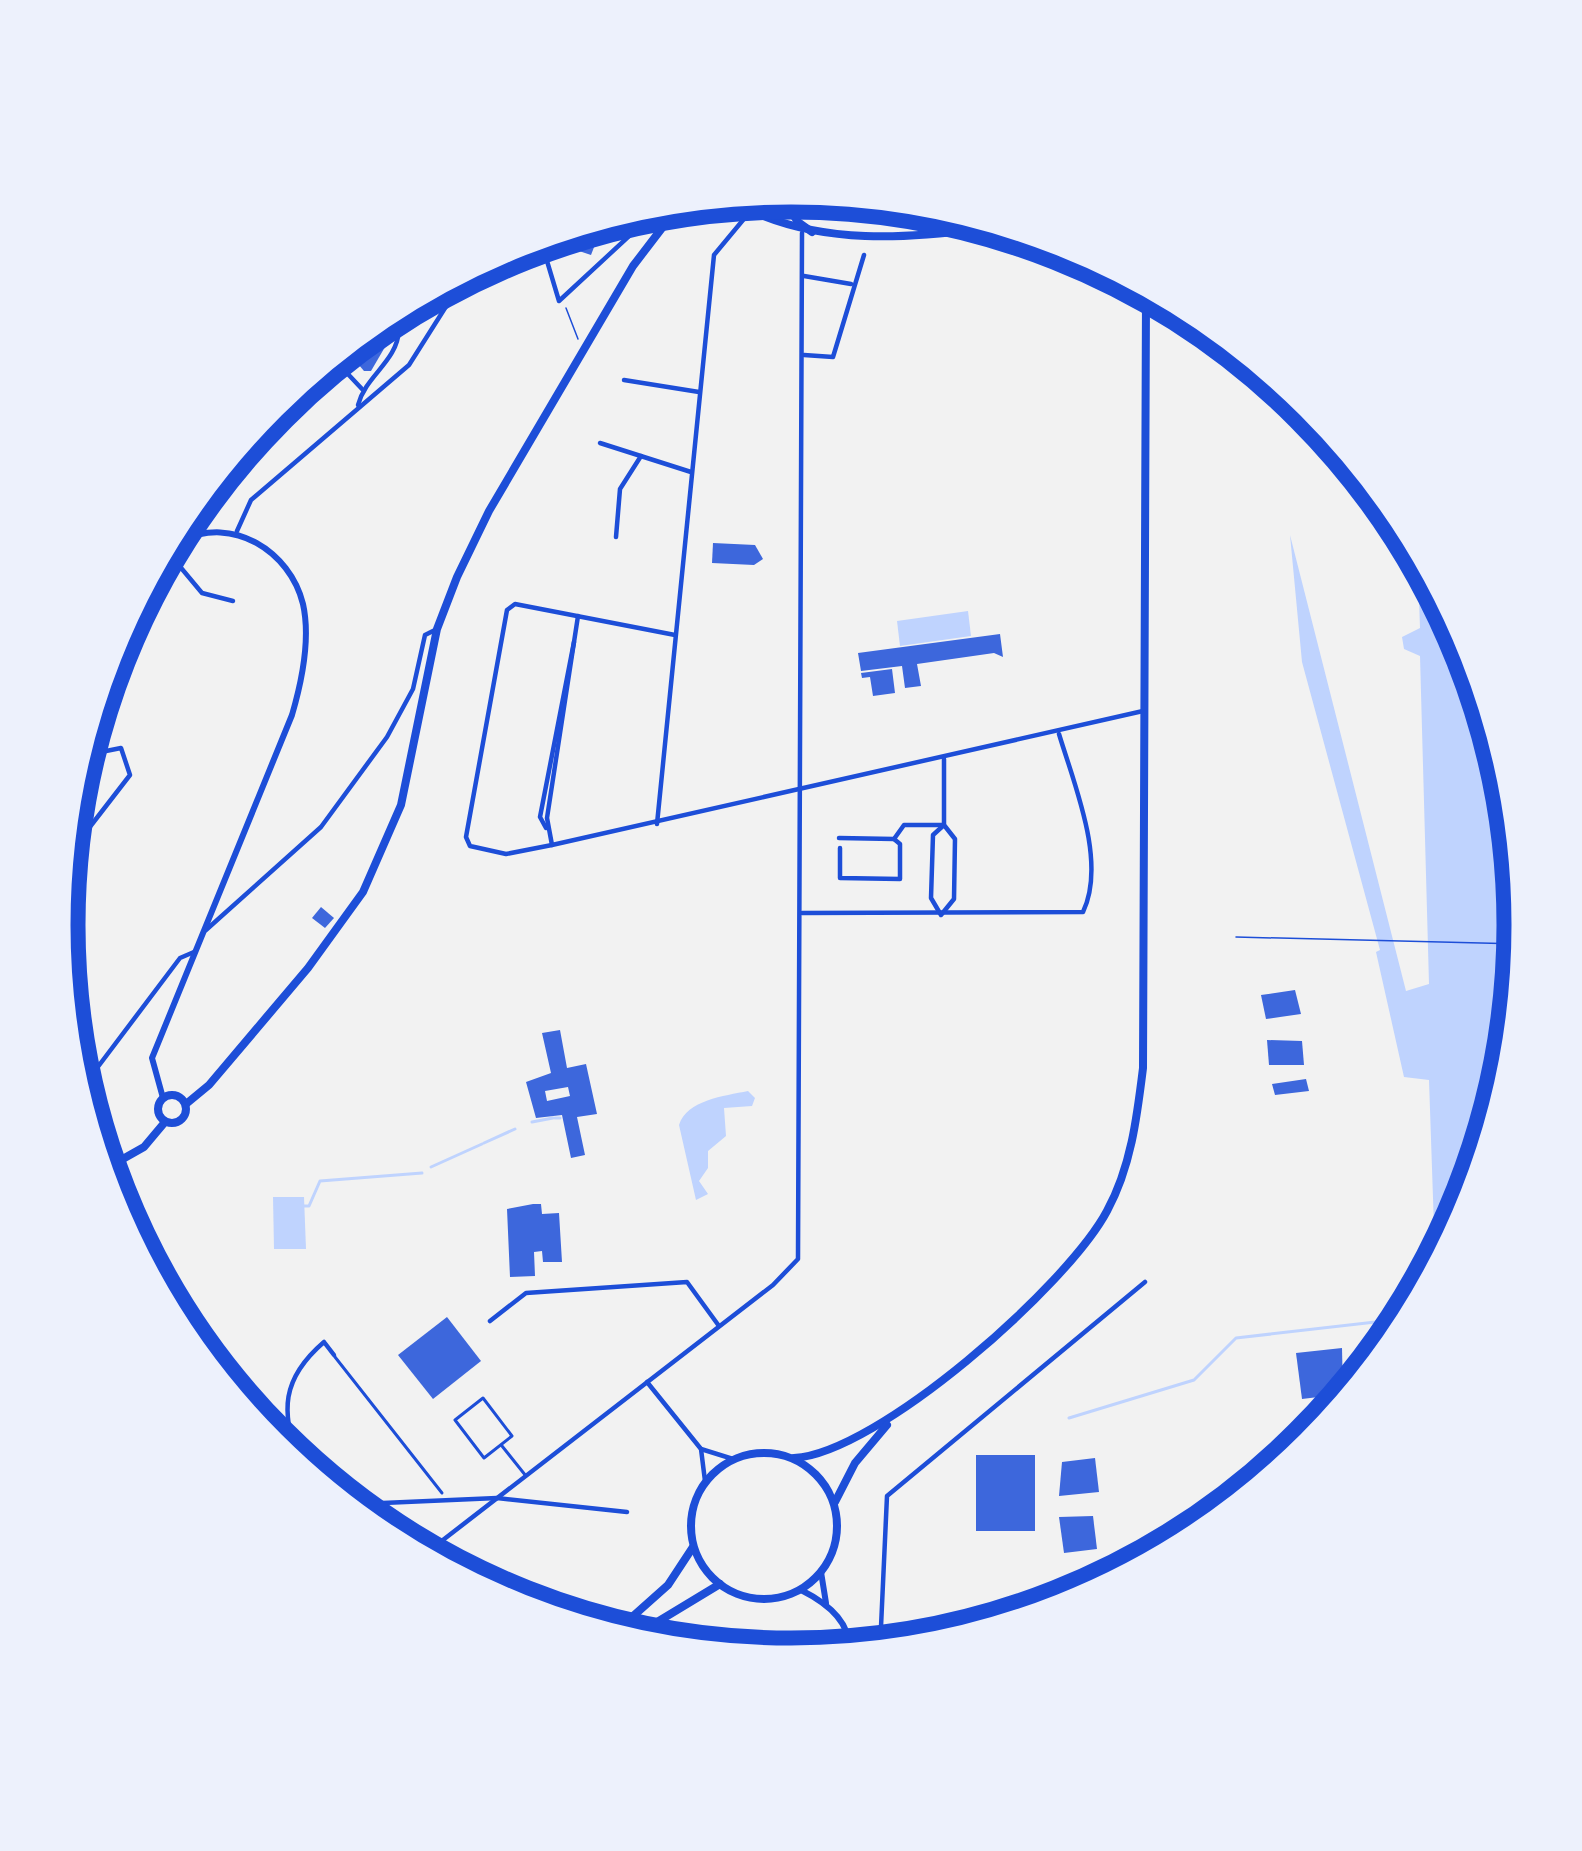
<svg xmlns="http://www.w3.org/2000/svg" width="1582" height="1851" viewBox="0 0 1582 1851" font-family="'DM Sans',sans-serif">
	<style>
		.water { fill: #bfd3fe }
		.lines { fill: none; stroke-linecap: round; stroke-linejoin: round }
		.stream { stroke: #bfd3fe; stroke-width: 3 }
		.building { fill: #3d67dc; fill-rule: evenodd }
		.path { stroke: #1d4ed8; stroke-width: 1.5 }
		.pedestrian { stroke: #1d4ed8; stroke-width: 3 }
		.minor { stroke: #1d4ed8; stroke-width: 4.5 }
		.tertiary { stroke: #1d4ed8; stroke-width: 6 }
		.secondary { stroke: #1d4ed8; stroke-width: 6 }
		.primary { stroke: #1d4ed8; stroke-width: 8 }
		.rim { fill: none; stroke: #1d4ed8; stroke-width: 15 }
	</style>
	<rect width="100%" height="100%" fill="#f2f2f2"/>
	<g class="water">
		<polygon points="1290,535 1406,991 1429,984 1420,656 1404,649 1402,637 1420,628 1418,569 1469,645 1525,926 1469,1207 1435,1257 1429,1080 1404,1077 1376,952 1380,950 1302,662"/>
		<polygon points="968,611 971,636 900,646 897,621"/>
		<path d="M748,1091L755,1098L752,1106L724,1108L726,1136L708,1151V1168L699,1181L708,1194L696,1200L679,1125C687,1100 724,1096 748,1091Z"/>
		<polygon points="273,1197 304,1197 306,1249 274,1249"/>
	</g>
	<g class="lines">
		<g class="stream">
			<polyline points="555,1118 560,1118"/>
			<polyline points="532,1122 553,1118"/>
			<polyline points="484,1143 515,1129"/>
			<polyline points="431,1167 482,1144"/>
			<polyline points="302,1206 309,1206 320,1181 422,1173"/>
			<polyline points="1069,1418 1194,1380 1236,1338 1393,1320"/>
		</g>
	</g>
	<g class="building">
		<polygon points="601,229 591,255 579,251 581,233"/>
		<polygon points="374,339 385,347 371,371 364,371 353,358"/>
		<polygon points="713,543 755,545 763,559 754,565 712,563"/>
		<polygon points="1000,634 1003,657 994,653 917,664 921,686 905,688 902,666 861,671 858,653"/>
		<polygon points="892,669 895,693 873,696 870,677 862,678 861,673"/>
		<polygon points="321,907 334,918 325,928 312,918"/>
		<polygon points="1295,990 1301,1014 1266,1019 1261,995"/>
		<path d="M560,1030L567,1068L586,1064L597,1114L577,1117L585,1155L571,1158L562,1115L536,1118L526,1082L551,1073L542,1033ZM568,1087L570,1096L547,1101L545,1091Z"/>
		<polygon points="1267,1040 1302,1041 1304,1065 1269,1065"/>
		<polygon points="1306,1079 1309,1091 1275,1095 1272,1084"/>
		<polygon points="533,1204 541,1204 542,1214 559,1213 562,1262 543,1262 542,1251 534,1252 535,1276 510,1277 507,1209"/>
		<polygon points="447,1317 481,1361 433,1399 398,1355"/>
		<polygon points="1342,1348 1343,1394 1302,1399 1296,1353"/>
		<rect x="976" y="1455" width="59" height="76"/>
		<polygon points="1095,1458 1099,1492 1059,1496 1062,1462"/>
		<polygon points="1093,1516 1097,1549 1064,1553 1059,1517"/>
	</g>
	<g class="lines">
		<g class="path">
			<polyline points="566,308 578,339"/>
			<polyline points="1236,937 1521,944"/>
		</g>
		<g class="pedestrian">
			<polyline points="335,1357 442,1493"/>
			<polygon points="483,1398 512,1436 484,1458 455,1420"/>
			<polyline points="502,1446 526,1476"/>
		</g>
		<g class="minor">
			<polyline points="541,241 559,301 641,225 656,230"/>
			<polyline points="804,276 851,284"/>
			<polyline points="352,353 346,372 362,389"/>
			<polyline points="804,355 833,357 864,255"/>
			<polyline points="624,380 699,392"/>
			<path d="M358,405C366,375 397,362 399,330L392,326"/>
			<polyline points="600,443 691,472"/>
			<polyline points="237,531 251,500 409,365 464,278"/>
			<polyline points="616,537 620,489 641,456"/>
			<polyline points="172,557 202,593 233,601"/>
			<polyline points="675,635 515,604 507,610 466,837 470,846 506,854 552,845 1143,711"/>
			<polyline points="657,824 714,255 748,214"/>
			<polyline points="944,825 933,835 931,898 941,915 954,899 955,839 944,825 944,759"/>
			<polyline points="546,828 540,817 574,642"/>
			<polyline points="839,838 894,839 904,825 944,825"/>
			<polyline points="552,845 547,818 578,616"/>
			<polyline points="840,848 840,878 900,879 900,844 894,839"/>
			<polyline points="72,850 130,775 121,748 91,754"/>
			<path d="M802,913L1083,912C1107,862 1074,784 1059,734"/>
			<polyline points="206,930 321,827 387,737 413,689 425,635 437,629"/>
			<polyline points="88,1080 180,958 194,952"/>
			<polyline points="490,1321 526,1293 687,1282 719,1326"/>
			<polyline points="647,1382 701,1449 705,1481"/>
			<polyline points="701,1449 733,1459"/>
			<path d="M298,1462C281,1411 281,1379 324,1342L334,1355"/>
			<polyline points="360,1504 497,1498 627,1512"/>
			<polyline points="430,1550 773,1285 798,1259 802,233"/>
			<polyline points="850,1642 881,1627 887,1496 1145,1282"/>
		</g>
		<path class="tertiary" d="M163,1098L152,1058L292,715C302,681 311,640 303,604C290,551 232,515 182,541"/>
		<g class="secondary">
			<polyline points="821,1572 826,1603"/>
			<path d="M801,1590C823,1601 850,1619 849,1648"/>
		</g>
		<g class="primary">
			<polyline points="779,194 798,222 812,232"/>
			<polyline points="730,204 756,213 776,195"/>
			<path d="M756,213C826,243 903,239 979,229"/>
			<polyline points="671,217 742,213"/>
			<circle cx="172" cy="1109" r="14"/>
			<polyline points="186,1104 209,1085 308,968 363,892 401,805 437,629 457,577 489,511 633,266 672,215"/>
			<polyline points="105,1169 144,1147 165,1122"/>
			<circle cx="764" cy="1526" r="73"/>
			<path d="M794,1458C878,1453 1067,1286 1107,1211C1131,1167 1137,1117 1143,1068L1146,297"/>
			<polyline points="835,1502 855,1463 887,1425"/>
			<polyline points="622,1626 668,1585 693,1547"/>
			<polyline points="644,1630 720,1584"/>
		</g>
	</g>
	<path d="M0 0H1582V1851H0ZM78 925a713 713 0 1 1 1426 0a713 713 0 1 1-1426 0Z" fill="#edf1fc" fill-rule="evenodd"/>
	<path class="rim" d="M78 925a713 713 0 1 1 1426 0a713 713 0 1 1-1426 0Z"/>
</svg>
